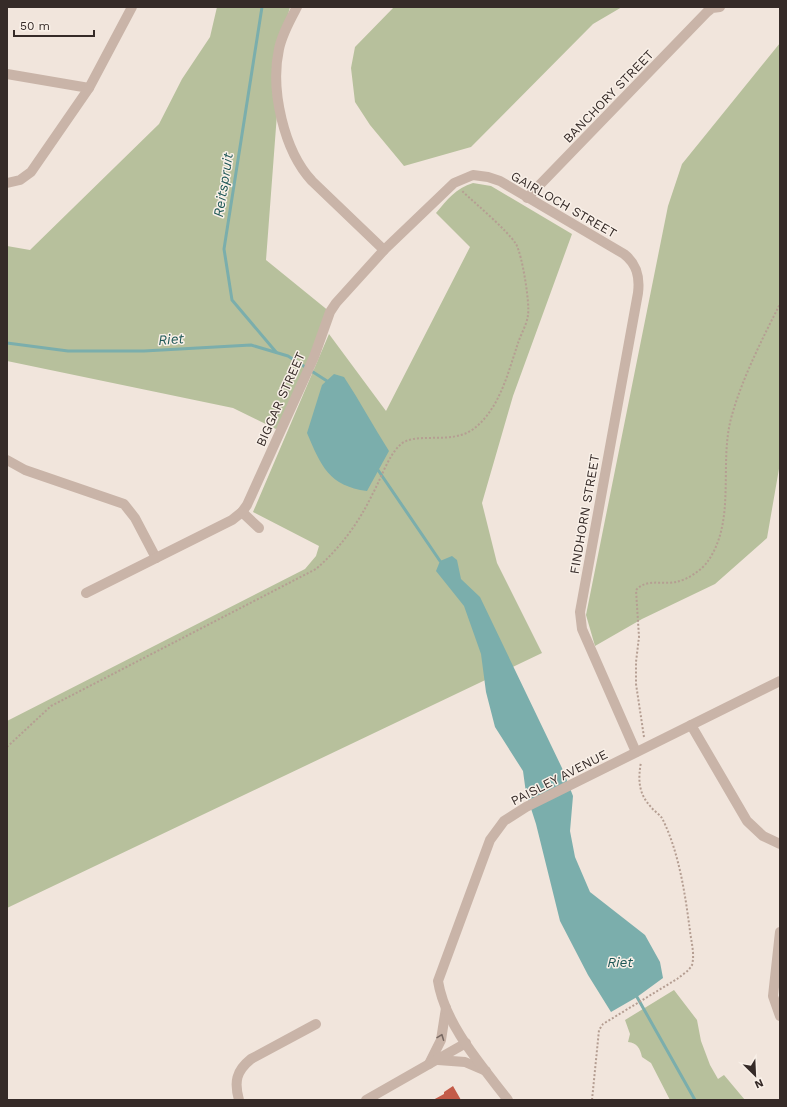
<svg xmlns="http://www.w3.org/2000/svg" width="787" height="1107" viewBox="0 0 787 1107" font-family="'Work Sans',sans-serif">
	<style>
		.green { fill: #b7c09c }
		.water { fill: #7baeac }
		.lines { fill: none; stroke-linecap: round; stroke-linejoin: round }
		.stream { stroke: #7baeac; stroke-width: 3 }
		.building { fill: #c35b48 }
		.path { stroke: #b59e92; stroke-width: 2; stroke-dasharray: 2 2; stroke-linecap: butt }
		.street { stroke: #c9b4a8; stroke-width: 10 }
		.oneway { stroke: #786962 }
		.labels { text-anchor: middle; stroke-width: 3; stroke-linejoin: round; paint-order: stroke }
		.street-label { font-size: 13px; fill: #362b28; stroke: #f9f0e8 }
		.water-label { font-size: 14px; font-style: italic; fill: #1e5756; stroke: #f9f0e8 }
	</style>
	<rect width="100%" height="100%" fill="#f1e5dc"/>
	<g class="green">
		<polygon points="217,7 290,7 283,34 266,260 330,312 280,431 233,408 7,361 7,246 30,250 159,124 182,79 210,37"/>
		<polygon points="394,7 622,7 593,24 471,147 404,166 370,125 355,102 351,68 355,47"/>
		<polygon points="780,43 780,463 767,538 715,584 642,619 595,646 586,615 668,206 682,164"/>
		<path d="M473,183L491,186L572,234L513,396L482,503L497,563L542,653L7,908V721L305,569L316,556L319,546L253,512L329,334L386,411L470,247L436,213C447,200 456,188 473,183Z"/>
		<path d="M674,990L697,1020L701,1041L710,1065L718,1079L724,1075L745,1100H670L651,1063L642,1057C640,1048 637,1043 628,1042L630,1034L625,1020Z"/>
	</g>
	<g class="water">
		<path d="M334,374L344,377C360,401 373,426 389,451L367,491C329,486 321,466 307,433L322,385Z"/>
		<polygon points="452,556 457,560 461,579 480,597 562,768 573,796 570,831 575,857 590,892 645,935 660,962 663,978 637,997 611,1012 588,975 560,921 536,824 526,793 523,771 495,727 486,692 481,654 464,606 436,571 440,561"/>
	</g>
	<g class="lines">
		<g class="stream">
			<polyline points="262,7 224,249 232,300 276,352"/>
			<polyline points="7,343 68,351 144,351 251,345 288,356 327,381"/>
			<polyline points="378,470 440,561"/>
			<polyline points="637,997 695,1100"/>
		</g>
	</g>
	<polygon class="building" points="453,1086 461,1100 433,1100 444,1094 444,1092"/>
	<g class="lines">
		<g class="path">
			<path d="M644,737L636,684V662L639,637L636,590C647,578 662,585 676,582C687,580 702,570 708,561C737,519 718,462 732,415C742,379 763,337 780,304"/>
			<path d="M7,747L51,706L316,569C340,548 358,524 372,495C380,481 388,456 400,445C414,431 449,445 472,430C499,411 508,373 518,343C521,334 527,324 528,315C530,303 522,254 516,244C506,229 476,204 462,191"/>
			<path d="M592,1100L599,1030L603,1024L677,979C682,975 689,971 692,965C695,954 691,941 690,931C685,893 679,852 662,818C659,814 654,811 651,807C638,793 638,779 641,762"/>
		</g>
		<g class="street">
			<path d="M297,7C290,20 282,34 279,49C270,90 284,151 312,181L384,250"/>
			<polyline points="7,74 89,88"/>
			<polyline points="7,183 20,180 31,172 89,88 132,7"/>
			<polyline points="527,198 707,12 712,8 720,7"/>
			<polyline points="7,460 25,470 124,504 135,518 156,558"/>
			<polyline points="242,512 259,528"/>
			<path d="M86,593L232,520L242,512L247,505L314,357L330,312L336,303L384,250L454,183L473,175L488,177L500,181L624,254C637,264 640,277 638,293L580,612L582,629L636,752"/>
			<polyline points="691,725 747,821 763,836 780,844"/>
			<polyline points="780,932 773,996 780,1016"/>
			<polyline points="438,1060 465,1062 486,1071"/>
			<polyline points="429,1064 441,1040 446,1008"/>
			<path d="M239,1100C234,1082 236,1071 251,1059L316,1024"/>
			<polyline points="366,1100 466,1043"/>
			<path d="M508,1100C482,1066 445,1025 438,981L490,840L504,821L526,807L780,681"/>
		</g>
	</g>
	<defs><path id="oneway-chevron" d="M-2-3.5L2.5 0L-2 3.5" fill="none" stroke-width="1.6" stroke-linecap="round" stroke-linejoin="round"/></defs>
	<use class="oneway" href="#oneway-chevron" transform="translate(441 1037) rotate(-69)"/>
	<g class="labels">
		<g class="street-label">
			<text transform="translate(608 96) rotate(-46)" y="5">BANCHORY STREET</text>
			<text transform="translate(564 204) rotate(30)" y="5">GAIRLOCH STREET</text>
			<text transform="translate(280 399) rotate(-66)" y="5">BIGGAR STREET</text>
			<text transform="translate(584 514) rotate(-80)" y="5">FINDHORN STREET</text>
			<text transform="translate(559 777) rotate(-27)" y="5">PAISLEY AVENUE</text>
		</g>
		<g class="water-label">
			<text transform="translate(223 185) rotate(-81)" y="5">Reitspruit</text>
			<text transform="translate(171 339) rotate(-4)" y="5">Riet</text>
			<text x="620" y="967">Riet</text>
		</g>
	</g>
	<rect width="787" height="1107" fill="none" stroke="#362b28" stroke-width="16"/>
	<g transform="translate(755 1075) rotate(156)" stroke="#f9f0e8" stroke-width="3" paint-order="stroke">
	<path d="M0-3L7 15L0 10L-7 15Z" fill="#362b28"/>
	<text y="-6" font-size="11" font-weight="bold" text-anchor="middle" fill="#362b28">N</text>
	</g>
	<path d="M14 30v6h80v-6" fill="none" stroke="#362b28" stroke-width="2"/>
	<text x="20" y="30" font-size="12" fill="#362b28" stroke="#f9f0e8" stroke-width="3" paint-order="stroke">50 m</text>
</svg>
